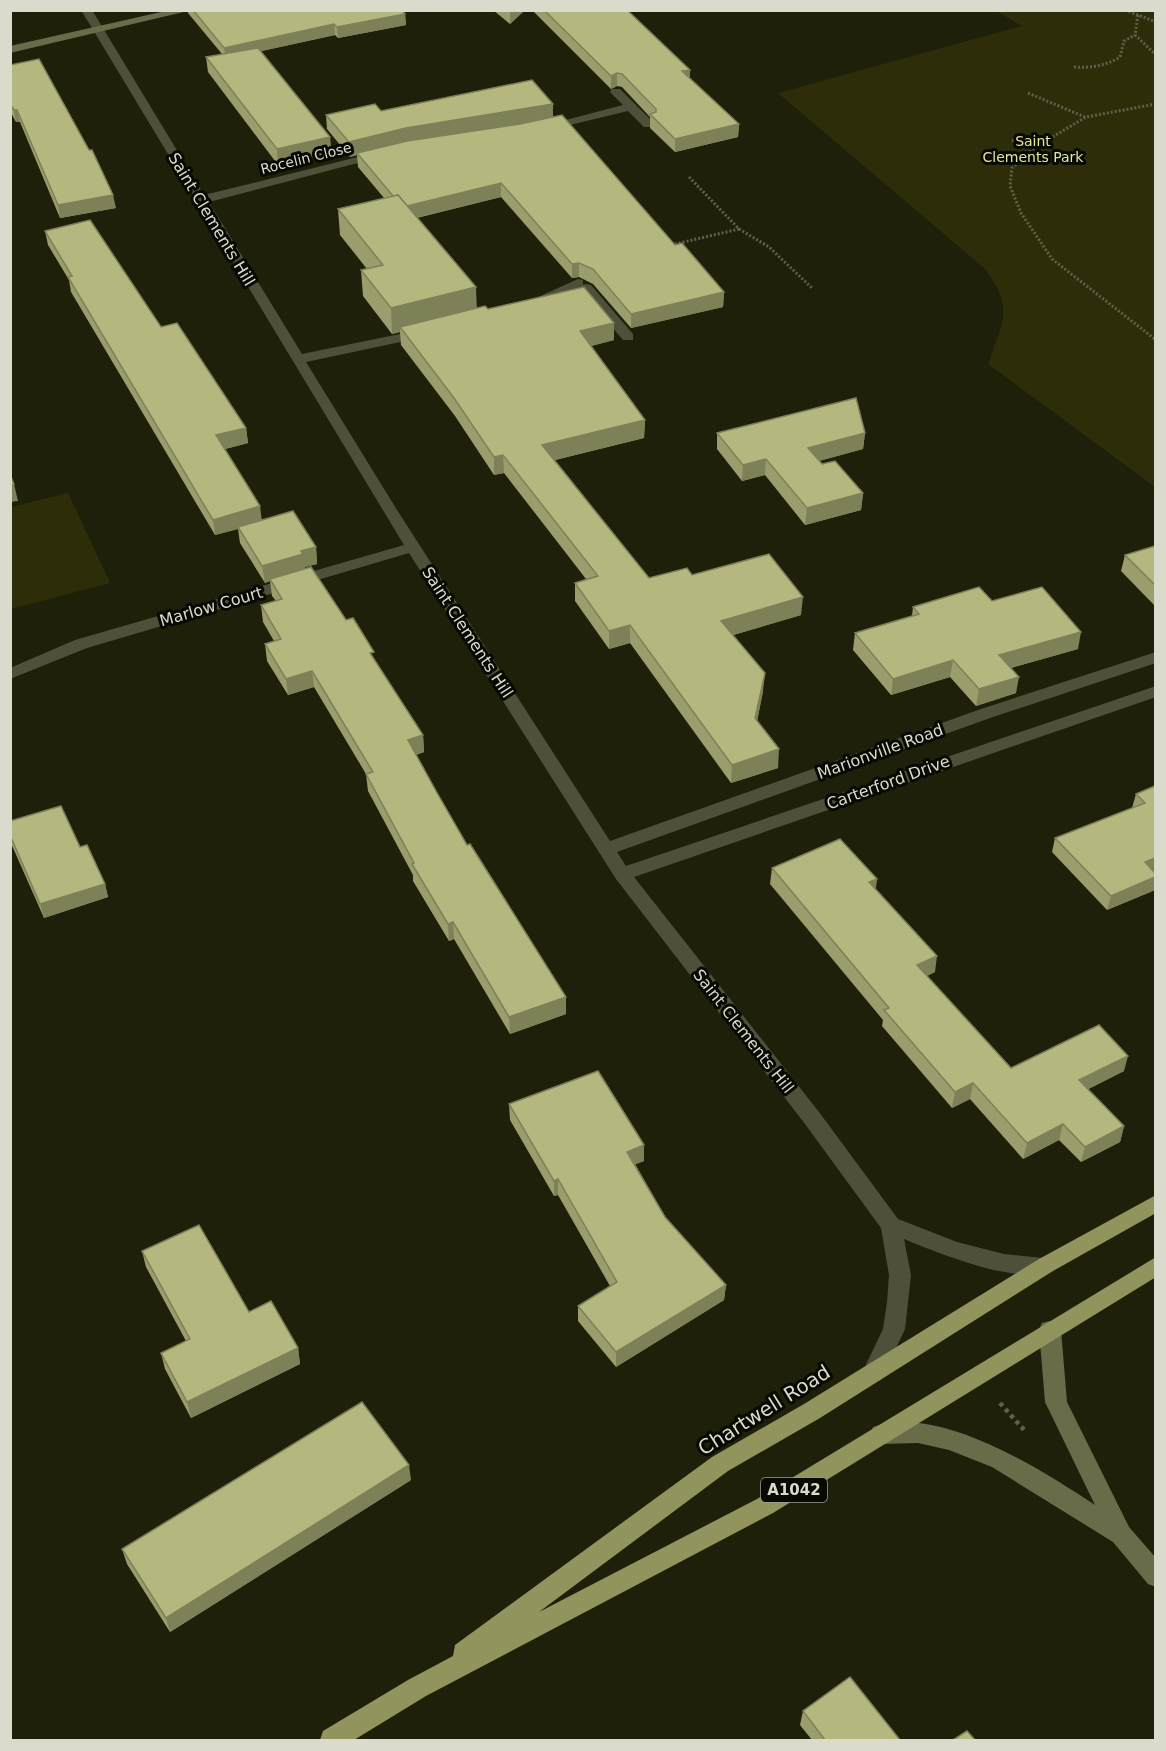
<svg xmlns="http://www.w3.org/2000/svg" width="1166" height="1751" viewBox="0 0 1166 1751" font-family="'DejaVu Sans',sans-serif">
	<style>
		.green { fill: #2d2e09 }
		.lines { fill: none; stroke-linecap: round; stroke-linejoin: round }
		.path-far1 { stroke: #60614d; stroke-width: 3; stroke-dasharray: 2 2; stroke-linecap: butt }
		.path { stroke: #60614d; stroke-width: 4.5; stroke-dasharray: 4 4; stroke-linecap: butt }
		.lane { fill: #4e503a; fill-rule: evenodd }
		.street { fill: #4e503a; fill-rule: evenodd }
		.secondary { fill: #696c48; fill-rule: evenodd }
		.highway { fill: #91945d; fill-rule: evenodd }
		.wall { fill: #9b9d6c; fill-rule: evenodd }
		.shaded-wall { fill: #7e8058 }
		.building { fill: #b4b77e; stroke: #7e8058; stroke-width: 1.5 }
		.labels { text-anchor: middle; stroke-width: 6; stroke-linejoin: round; paint-order: stroke }
		.far-park-label { font-size: 14px; fill: #e4e995; stroke: #080902 }
		.far-street-label { font-size: 14px; fill: #dadbcd; stroke: #080902 }
		.shield { fill: #080902; stroke: #9b9c90; stroke-width: 1.5 }
		.shield-label { font-size: 15px; font-weight: bold; fill: #dadbcd }
		.street-label { font-size: 16px; fill: #dadbcd; stroke: #080902 }
		.near-street-label { font-size: 20px; fill: #dadbcd; stroke: #080902 }
	</style>
	<rect width="100%" height="100%" fill="#1f2009"/>
	<g class="green">
		<path d="M996,11H1155V487L988,364C1003,321 1015,308 984,268L778,93L1022,26Z"/>
		<polygon points="68,493 110,583 11,609 11,507"/>
	</g>
	<g class="lines">
		<g class="path-far1">
			<polyline points="1125,10 1156,22"/>
			<polyline points="1138,15 1135,35 1156,55"/>
			<path d="M1074,67C1091,68 1105,66 1120,57L1124,41L1135,35"/>
			<polyline points="1028,93 1085,117"/>
			<polyline points="1156,104 1086,117 1034,148 1012,168 1010,186 1021,213 1052,259 1156,340"/>
			<polyline points="1012,140 1034,148"/>
			<polyline points="739,229 769,247 812,288"/>
			<polyline points="671,245 739,229 689,177"/>
		</g>
		<polyline class="path" points="1000,1403 1025,1431"/>
		<polygon class="lane" points="586,284 591,285 633,334 633,340 623,340 581,291 581,285"/>
		<g class="street">
			<path d="M81,10H92L204,195L382,151L388,155L209,202L302,354L424,329L431,333L424,337L306,362L397,510L610,841L981,709L1156,652V663L993,717L617,852L626,866L1156,686V697L634,877L819,1112L898,1219L957,1242L1004,1254L1053,1259L1057,1265L1053,1271C1015,1285 941,1254 904,1239L911,1275L905,1329L881,1380L873,1383L865,1380L862,1373L883,1329L887,1302L889,1275L881,1228L805,1124L616,879L409,553L87,648L10,679V668L75,640L404,545Z"/>
			<polygon points="612,89 620,89 652,121 652,127 644,127 628,111 545,131 539,127 623,105 610,92"/>
			<polygon points="578,279 583,280 583,286 537,306 532,307 525,303"/>
		</g>
		<g class="secondary">
			<polygon points="170,10 192,10 10,53 10,46"/>
			<path d="M1050,1321L1058,1323L1061,1330L1067,1402L1129,1527L1156,1558V1587L1148,1584L1113,1542L992,1467L949,1450L918,1443L881,1444L873,1441L870,1434L873,1427C938,1403 1042,1470 1095,1505L1045,1402L1039,1330L1042,1323Z"/>
		</g>
		<polygon class="highway" points="1156,1195 1156,1213 1053,1271 820,1418 728,1471 539,1612 757,1499 1156,1257 1156,1277 773,1513 426,1696 354,1740 320,1740 323,1731 408,1680 453,1656 455,1645 712,1457 804,1404 1039,1259"/>
	</g>
	<g class="wall">
		<polygon points="187,10 402,10 405,14 406,25 338,38 335,35 261,51 330,137 331,153 278,165 208,72 206,57 222,54 188,13"/>
		<polygon points="493,10 525,10 510,24"/>
		<polygon points="532,10 627,10 690,79 739,124 738,137 675,152 650,128 650,117 622,87 617,86 611,89"/>
		<polygon points="10,65 116,208 60,218 20,122 16,122 10,111"/>
		<path d="M381,111L553,117L675,245L724,292L723,307L631,328L593,284L579,277L572,278L501,197L417,218L477,308L614,323V340L591,346L645,420L644,438L555,460L649,578L692,575L801,615L733,635L763,691L757,721L778,768L731,783L630,643L609,649L575,601V583L586,579L504,473L494,475L455,416L401,345L400,332L392,334L363,296L361,270L367,269L340,235L338,209L384,198L358,167L357,155L350,157L327,129L326,115ZM530,122L520,124L484,130Z"/>
		<polygon points="45,231 161,327 246,428 248,443 225,449 262,520 316,547 317,564 305,567 305,569 346,620 374,659 423,735 424,752 416,755 436,791 566,1014 510,1034 454,939 449,941 413,881 413,875 368,791 366,774 314,687 288,695 267,661 265,644 274,641 263,622 261,605 276,601 272,596 270,581 265,583 240,543 238,529 215,535 71,292 69,280 48,245"/>
		<polygon points="717,433 865,433 863,449 819,461 822,464 863,493 861,510 805,525 765,475 742,481 717,449"/>
		<polygon points="1155,546 1155,606 1121,571 1125,555"/>
		<polygon points="992,601 1078,649 1011,668 1016,693 976,706 950,677 891,695 853,650 855,633 912,616 913,607"/>
		<polygon points="1155,786 1154,871 1155,890 1107,910 1052,852 1055,838 1132,808 1136,794"/>
		<polygon points="10,821 80,847 105,884 108,897 44,918 10,841"/>
		<polygon points="772,868 877,879 875,889 935,972 927,976 1011,1068 1124,1071 1088,1089 1124,1126 1120,1142 1081,1162 1059,1140 1023,1159 970,1099 952,1108 882,1026 883,1020 770,884"/>
		<polygon points="509,1104 644,1161 635,1164 665,1217 726,1285 724,1300 616,1367 578,1321 578,1306 610,1286 558,1195 554,1196 510,1120"/>
		<polygon points="142,1251 249,1312 298,1348 300,1364 191,1418 165,1369 161,1353 186,1341 146,1267"/>
		<polygon points="411,1480 170,1632 127,1564 122,1549"/>
		<polygon points="803,1711 900,1740 812,1740 800,1725"/>
	</g>
	<g class="shaded-wall">
		<polygon points="511,10 525,10 510,24 510,12"/>
		<polygon points="405,14 406,25 338,38 337,27"/>
		<polygon points="334,24 335,35 226,59 224,48"/>
		<polygon points="690,70 690,82 682,71"/>
		<polygon points="617,73 617,86 611,89 611,76"/>
		<polygon points="553,104 553,118 407,143 357,153 357,155 350,157 349,142 406,128"/>
		<polygon points="14,110 17,110 20,122 16,122"/>
		<polygon points="739,124 738,137 675,152 675,139"/>
		<polygon points="330,137 331,153 278,165 277,149"/>
		<polygon points="501,183 501,197 403,221 402,207"/>
		<polygon points="113,195 116,208 60,218 58,205"/>
		<polygon points="579,263 579,277 572,278 572,264"/>
		<polygon points="476,287 477,313 400,327 400,332 392,334 391,308"/>
		<polygon points="724,292 723,307 631,328 631,314"/>
		<polygon points="614,323 614,340 580,349 580,331"/>
		<polygon points="645,420 644,438 543,463 542,445"/>
		<polygon points="246,428 248,443 218,451 216,435"/>
		<polygon points="865,433 863,449 807,464 808,448"/>
		<polygon points="503,455 504,473 494,475 494,457"/>
		<polygon points="766,459 765,475 742,481 743,465"/>
		<polygon points="14,484 18,501 10,502 10,485"/>
		<polygon points="863,493 861,510 805,525 807,508"/>
		<polygon points="260,506 262,522 215,535 213,520"/>
		<polygon points="316,547 317,564 305,567 305,571 270,579 270,581 265,583 262,566 301,551"/>
		<polygon points="803,597 801,615 720,639 721,621"/>
		<polygon points="630,625 630,643 609,649 609,631"/>
		<polygon points="1081,632 1078,649 996,672 999,655"/>
		<polygon points="953,660 950,677 891,695 893,679"/>
		<polygon points="312,671 314,687 288,695 286,679"/>
		<polygon points="765,673 763,691 754,737 755,718"/>
		<polygon points="1019,677 1016,693 976,706 979,689"/>
		<polygon points="423,735 424,752 409,757 408,740"/>
		<polygon points="779,749 778,768 731,783 732,765"/>
		<polygon points="1155,858 1155,870 1142,876 1145,862"/>
		<polygon points="1155,877 1155,890 1107,910 1111,896"/>
		<polygon points="877,879 875,895 869,882"/>
		<polygon points="105,884 108,897 44,918 40,904"/>
		<polygon points="453,922 454,939 449,941 448,924"/>
		<polygon points="937,956 935,972 914,981 917,965"/>
		<polygon points="566,997 566,1014 510,1034 509,1017"/>
		<polygon points="1128,1056 1124,1071 1075,1096 1079,1080"/>
		<polygon points="973,1083 970,1099 952,1108 955,1092"/>
		<polygon points="1063,1124 1059,1140 1023,1159 1027,1143"/>
		<polygon points="1124,1126 1120,1142 1081,1162 1085,1147"/>
		<polygon points="644,1145 644,1161 627,1168 627,1152"/>
		<polygon points="558,1179 558,1195 554,1196 554,1181"/>
		<polygon points="726,1285 724,1300 616,1367 616,1352"/>
		<polygon points="298,1348 300,1364 191,1418 187,1402"/>
		<polygon points="409,1465 411,1480 170,1632 166,1618"/>
	</g>
	<g class="building">
		<polygon points="193,10 402,10 405,14 337,27 334,24 224,48"/>
		<polygon points="544,10 627,10 690,70 682,71 739,124 675,139 650,114 656,112 656,109 622,74 617,73 611,76"/>
		<polygon points="258,48 330,137 277,149 206,57"/>
		<polygon points="39,59 89,150 92,150 113,195 58,205 17,110 14,110 10,104 10,65"/>
		<polygon points="532,80 553,104 406,128 349,142 326,115 375,104 381,111"/>
		<polygon points="562,115 675,245 682,243 724,292 631,314 593,269 579,263 572,264 501,183 407,206 398,195 393,196 357,153 407,141 520,124"/>
		<polygon points="398,195 476,287 391,308 361,270 383,265 338,209"/>
		<polygon points="90,220 161,327 177,323 246,428 216,435 260,506 213,520 68,277 72,276 45,231"/>
		<polygon points="584,287 614,323 580,331 645,420 542,445 649,578 687,568 692,575 769,554 803,597 721,621 765,673 755,718 779,749 732,765 630,625 609,631 575,583 598,576 503,455 494,457 454,398 400,327 485,306 488,309"/>
		<polygon points="856,398 865,433 808,448 822,464 835,461 863,493 807,508 766,459 743,465 717,433"/>
		<polygon points="10,475 14,484 10,485"/>
		<polygon points="293,511 316,547 301,551 303,554 262,566 238,527"/>
		<polygon points="1155,546 1155,585 1125,555"/>
		<polygon points="311,567 346,620 353,618 374,652 370,653 423,735 408,740 436,791 467,845 470,844 566,997 509,1017 453,922 448,924 412,864 414,863 366,774 373,772 312,671 286,679 265,644 281,639 261,605 282,599 270,579"/>
		<polygon points="979,587 992,601 1042,587 1081,632 999,655 1019,677 979,689 953,660 893,679 855,633 919,614 913,607"/>
		<polygon points="1155,786 1155,858 1145,862 1155,873 1155,877 1111,896 1055,838 1145,803 1136,794"/>
		<polygon points="61,806 80,847 87,845 105,884 40,904 10,835 10,821"/>
		<polygon points="840,839 877,879 869,882 937,956 917,965 1011,1068 1099,1025 1128,1056 1079,1080 1124,1126 1085,1147 1063,1124 1027,1143 973,1083 955,1092 884,1010 889,1008 772,868"/>
		<polygon points="598,1071 644,1145 627,1152 665,1217 726,1285 616,1352 578,1306 617,1282 558,1179 554,1181 509,1104"/>
		<polygon points="199,1225 249,1312 271,1301 298,1348 187,1402 161,1353 190,1339 142,1251"/>
		<polygon points="362,1402 409,1465 166,1618 122,1549"/>
		<polygon points="850,1677 900,1740 825,1740 803,1711"/>
		<polygon points="967,1731 975,1740 953,1740"/>
	</g>
	<g class="labels">
		<g class="far-park-label">
			<text x="1033" y="146">Saint<tspan x="1033" dy="16">Clements Park</tspan></text>
		</g>
		<g class="far-street-label">
			<text transform="translate(306 158) rotate(-14)" y="5">Rocelin Close</text>
		</g>
		<rect class="shield" x="761" y="1478" width="66" height="24" rx="4.5"/>
		<g class="shield-label">
			<text x="794" y="1495">A1042</text>
		</g>
		<g class="street-label">
			<text transform="translate(212 219) rotate(59)" y="6">Saint Clements Hill</text>
			<text transform="translate(211 606) rotate(-16)" y="6">Marlow Court</text>
			<text transform="translate(468 632) rotate(57)" y="6">Saint Clements Hill</text>
			<text transform="translate(880 751) rotate(-20)" y="6">Marionville Road</text>
			<text transform="translate(888 782) rotate(-20)" y="6">Carterford Drive</text>
			<text transform="translate(744 1031) rotate(52)" y="6">Saint Clements Hill</text>
		</g>
		<g class="near-street-label">
			<text transform="translate(764 1410) rotate(-32)" y="7">Chartwell Road</text>
		</g>
	</g>
	<rect width="1166" height="1751" fill="none" stroke="#dadbcd" stroke-width="24"/>
</svg>
